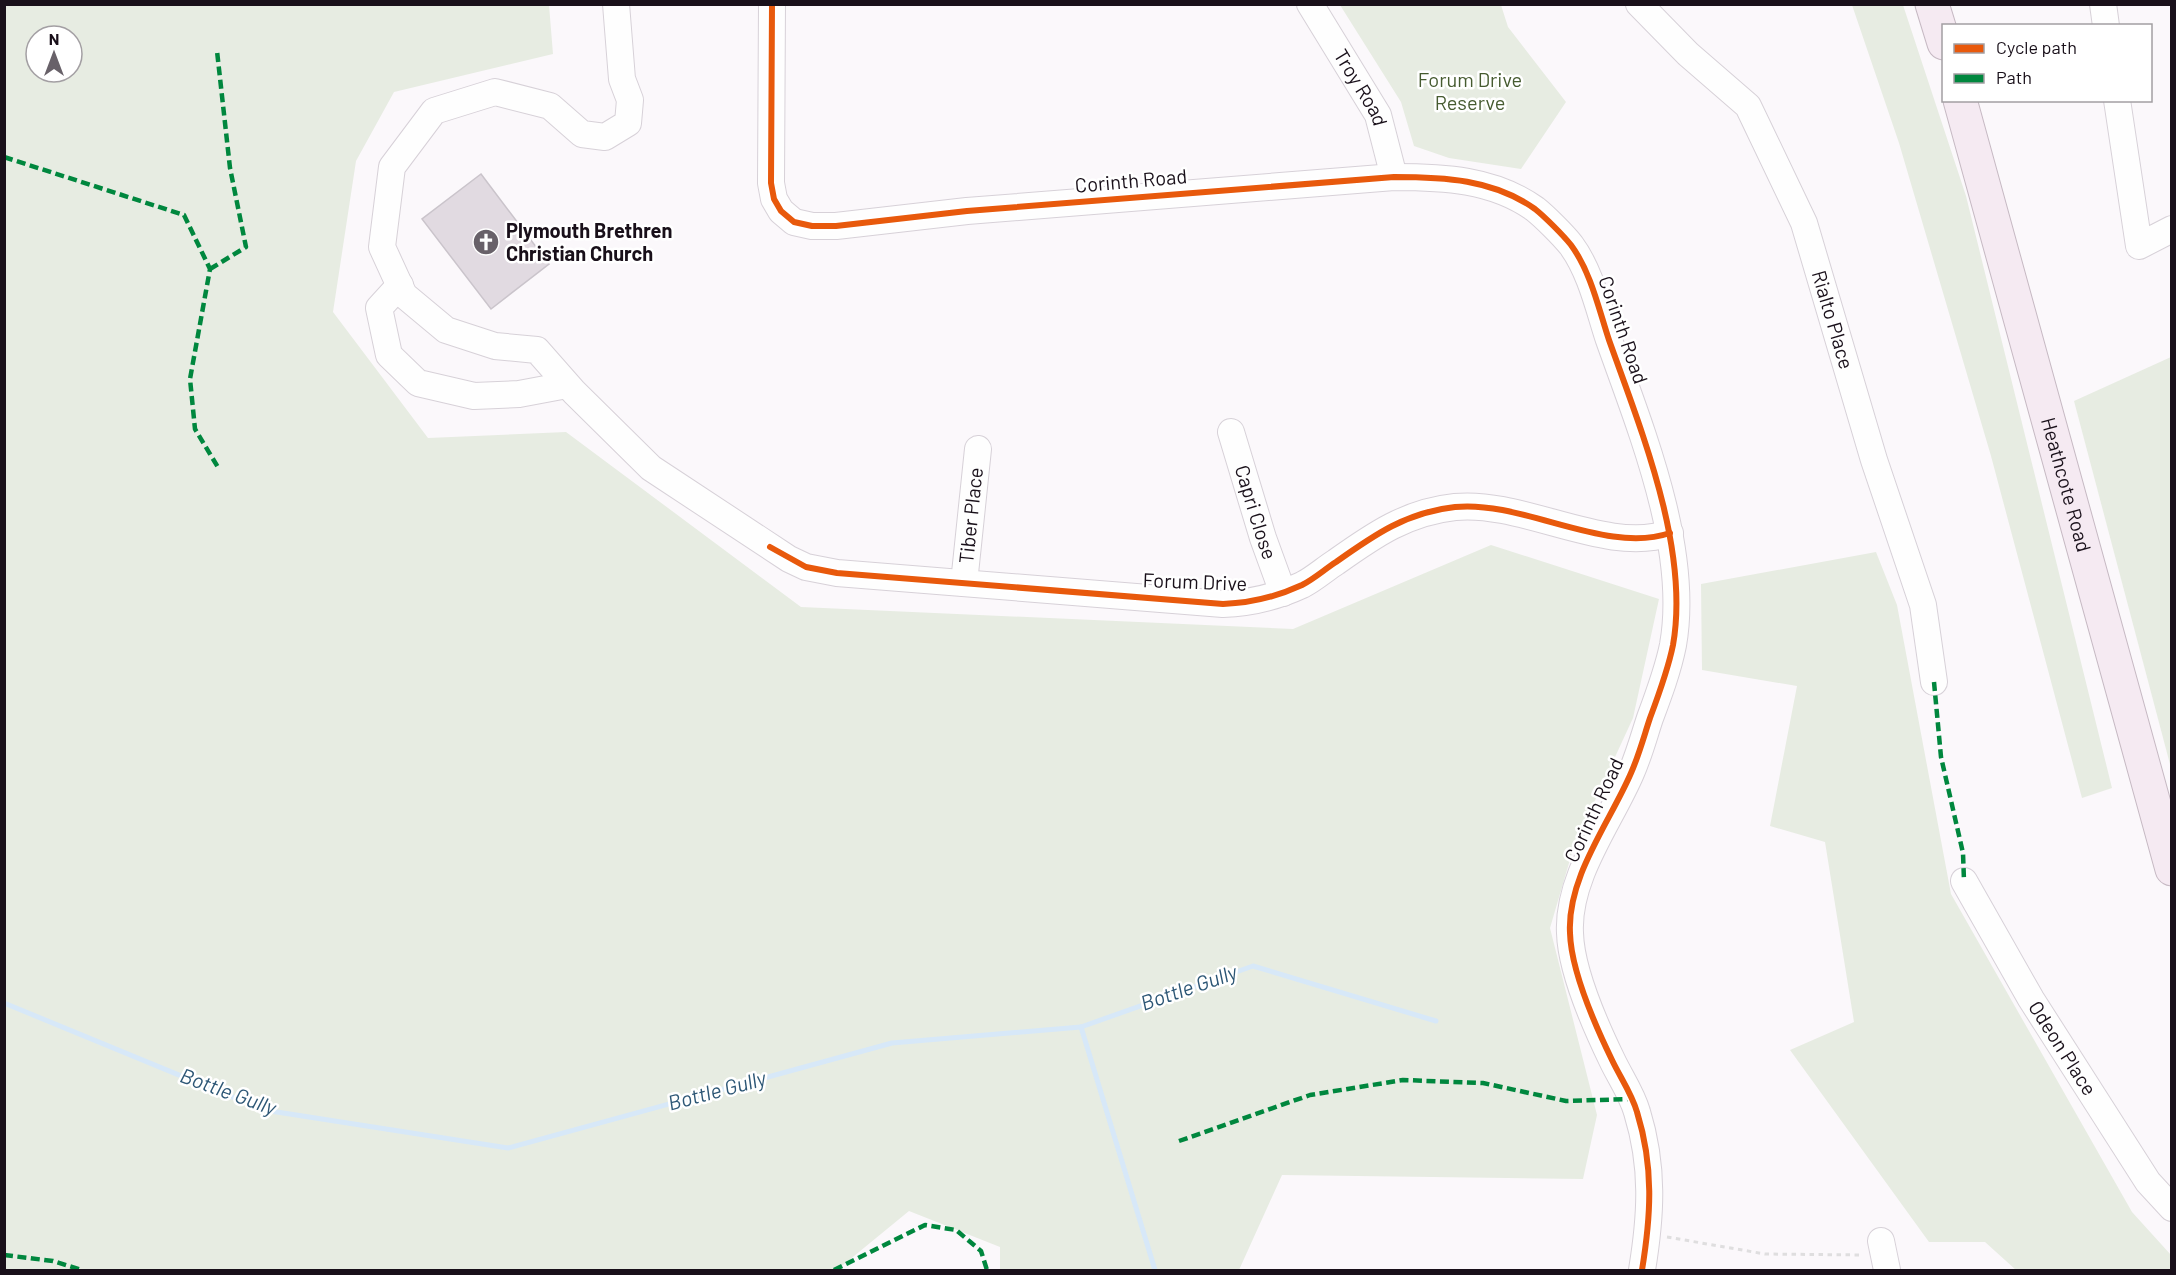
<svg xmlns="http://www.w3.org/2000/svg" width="2176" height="1275" viewBox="0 0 2176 1275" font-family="Barlow,sans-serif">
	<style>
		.green { fill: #e7ece2; fill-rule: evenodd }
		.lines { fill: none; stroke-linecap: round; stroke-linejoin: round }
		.stream { stroke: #d7e8f8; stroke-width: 5 }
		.building { fill: #e1dae1; stroke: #cac4cb; stroke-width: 1.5 }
		.minor-casing { stroke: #d7d1d8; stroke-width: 28 }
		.highway-casing { stroke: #c6b9c3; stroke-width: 35 }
		.path { stroke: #dfdedf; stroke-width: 3; stroke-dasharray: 4.5 4.5; stroke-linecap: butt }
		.minor { stroke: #fefefe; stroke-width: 26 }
		.highway { stroke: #f5eaf2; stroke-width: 33 }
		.quiet { stroke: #00873e; stroke-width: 4.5; stroke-dasharray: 9 4.5; stroke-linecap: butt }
		.cycleway-casing { stroke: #fff; stroke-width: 10 }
		.cycleway { stroke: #e8590c; stroke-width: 6 }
		.labels { text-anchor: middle; stroke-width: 5; stroke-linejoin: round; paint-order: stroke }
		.park-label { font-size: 20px; fill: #465b30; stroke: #fff }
		.street-label { font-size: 20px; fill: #19101a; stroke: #fff }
		.poi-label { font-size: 20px; font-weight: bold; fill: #19101a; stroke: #fff; text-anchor: start }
		.water-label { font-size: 21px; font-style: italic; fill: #2c5675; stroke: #fff }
	</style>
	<rect width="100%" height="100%" fill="#fbf8fb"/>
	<g class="green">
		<path d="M5,4L549,5L553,54L394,92L356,161L333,312L428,438L566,432L801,607L1293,629L1491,545L1659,599L1633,718L1574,846L1550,928L1597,1115L1583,1179L1282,1175L1239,1270H1000V1247L909,1211L837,1270H5ZM36,36H72V72H36Z"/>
		<polygon points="1340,5 1501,5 1508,27 1566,102 1521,169 1449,158 1414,146 1401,102"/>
		<polygon points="1852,5 1903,5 1966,196 2112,788 2082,798 1991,456 1899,143"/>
		<polygon points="2171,357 2171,768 2074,401"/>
		<polygon points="1876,552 1897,605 1951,894 2132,1212 2171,1255 2171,1270 2016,1270 1985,1242 1929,1242 1790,1050 1854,1022 1825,842 1770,826 1797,686 1702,670 1701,584"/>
	</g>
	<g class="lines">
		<g class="stream">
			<polyline points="4,1003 264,1110 508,1148 892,1043 1081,1027 1253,966 1436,1021"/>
			<polyline points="1081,1027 1155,1270"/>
		</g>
	</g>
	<polygon class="building" points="481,174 549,264 491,309 422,219"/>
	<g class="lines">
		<defs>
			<g id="minor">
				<path d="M616,4L622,79L630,100L628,123L605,137L582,134L550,106L495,92L434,111L392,167L382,247L404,295L446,330L495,346L537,350L574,392L651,468L789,559L806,567L837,573L1223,604C1252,603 1276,597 1302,585C1314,579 1325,569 1336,562C1374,535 1407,512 1455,507C1523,500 1606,555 1670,533"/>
				<path d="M772,4L771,183L774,199L781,211L794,222L812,226H836L967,211L1394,177C1443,177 1493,179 1535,209C1545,217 1563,235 1571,245C1591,272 1599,310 1609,340C1641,430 1690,549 1673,645C1668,670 1659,694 1650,718C1644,736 1639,755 1631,773C1610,822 1567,877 1570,933C1571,970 1596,1027 1612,1060C1620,1077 1632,1094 1637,1112C1654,1167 1651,1215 1642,1270"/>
				<path id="s1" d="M1310,4L1378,115L1394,177"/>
				<path id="s2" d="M1639,4L1688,54L1748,106L1804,223L1874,460L1923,605L1934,682"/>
				<polyline points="2103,4 2106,26"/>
				<polyline points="2117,100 2139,246 2172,229"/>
				<polyline points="400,285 379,308 389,355 418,383 474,396 519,394 567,385"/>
				<path id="s3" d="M1231,432L1263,538L1283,593"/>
				<path id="s4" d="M964,583L978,449"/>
				<path id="s5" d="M1964,881L2031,999L2148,1182L2172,1208"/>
				<polyline points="1881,1241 1887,1270"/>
			</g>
			<g id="highway">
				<polyline points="1932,4 1944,43"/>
				<path id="s6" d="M1960,100L2172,869"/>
			</g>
		</defs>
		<use href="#minor" class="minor-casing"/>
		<use href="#highway" class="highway-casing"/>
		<polyline class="path" points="1667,1237 1765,1254 1863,1255"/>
		<use href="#minor" class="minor"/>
		<use href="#highway" class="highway"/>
		<g class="quiet">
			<polyline points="4,157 184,215 210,269 190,379 195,429 219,469"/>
			<polyline points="210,269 246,247 230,168 217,51"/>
			<polyline points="1934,682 1941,757 1963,853 1964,881"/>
			<polyline points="1179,1141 1310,1095 1403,1080 1483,1083 1566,1101 1631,1099"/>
			<polyline points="4,1255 53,1261 82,1270"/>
			<polyline points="834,1270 925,1225 956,1230 981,1251 987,1270"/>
		</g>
		<defs>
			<g id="cycleway">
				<path d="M772,4L771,183L774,199L781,211L794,222L812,226H836L967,211L1394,177C1443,177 1493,179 1535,209C1545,217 1563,235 1571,245C1591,272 1599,310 1609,340C1641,430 1690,549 1673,645C1668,670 1659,694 1650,718C1644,736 1639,755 1631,773C1610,822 1567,877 1570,933C1571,970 1596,1027 1612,1060C1620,1077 1632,1094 1637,1112C1654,1167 1651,1215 1642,1270"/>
				<path d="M770,547L806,567L837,573L1223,604C1252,603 1276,597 1302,585C1314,579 1325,569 1336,562C1374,535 1407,512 1455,507C1523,500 1606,555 1670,533"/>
			</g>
		</defs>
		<use href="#cycleway" class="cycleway-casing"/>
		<use href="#cycleway" class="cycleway"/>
	</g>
	<defs>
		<symbol id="church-disc" viewBox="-11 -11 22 22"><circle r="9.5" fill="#686169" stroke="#fff"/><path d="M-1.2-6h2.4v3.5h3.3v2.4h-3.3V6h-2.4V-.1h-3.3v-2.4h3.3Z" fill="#fff"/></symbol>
	</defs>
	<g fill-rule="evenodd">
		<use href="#church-disc" x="471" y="227" width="30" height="30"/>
	</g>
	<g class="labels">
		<g class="park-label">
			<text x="1470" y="87">Forum Drive<tspan x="1470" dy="23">Reserve</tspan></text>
		</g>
		<g class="street-label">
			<text dy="7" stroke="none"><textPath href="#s1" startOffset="98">Troy Road</textPath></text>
			<text transform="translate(1131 181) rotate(-5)" y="7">Corinth Road</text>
			<text dy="7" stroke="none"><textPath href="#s2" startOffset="380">Rialto Place</textPath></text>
			<text transform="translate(1623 330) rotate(71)" y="7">Corinth Road</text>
			<text dy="7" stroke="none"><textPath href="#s6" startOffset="399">Heathcote Road</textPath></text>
			<text dy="7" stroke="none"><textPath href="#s3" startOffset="84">Capri Close</textPath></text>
			<text dy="7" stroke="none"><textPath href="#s4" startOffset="68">Tiber Place</textPath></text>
			<text transform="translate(1195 582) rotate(2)" y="7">Forum Drive</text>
			<text transform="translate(1594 810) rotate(-65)" y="7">Corinth Road</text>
			<text dy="7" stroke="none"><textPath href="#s5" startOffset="194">Odeon Place</textPath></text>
		</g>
		<g class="poi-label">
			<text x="506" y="238">Plymouth Brethren<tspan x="506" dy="23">Christian Church</tspan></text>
		</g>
		<g class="water-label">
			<text transform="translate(1189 988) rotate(-19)" y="7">Bottle Gully</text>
			<text transform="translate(717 1091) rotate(-15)" y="7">Bottle Gully</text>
			<text transform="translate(228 1092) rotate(20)" y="7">Bottle Gully</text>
		</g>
	</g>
	<rect width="2176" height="1275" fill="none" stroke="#19101a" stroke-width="12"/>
	<rect x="1942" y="24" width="210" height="78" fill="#ffffff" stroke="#a39fa3" stroke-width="1.5"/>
	<rect x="1954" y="44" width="30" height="9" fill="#e8590c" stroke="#a39fa3" stroke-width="1.5"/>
	<text x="1996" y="54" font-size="18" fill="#19101a">Cycle path</text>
	<rect x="1954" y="74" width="30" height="9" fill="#00873e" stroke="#a39fa3" stroke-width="1.5"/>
	<text x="1996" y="84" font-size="18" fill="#19101a">Path</text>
	<g transform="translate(54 54)"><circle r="28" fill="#ffffff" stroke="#a39fa3" stroke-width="1.5"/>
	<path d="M0-4.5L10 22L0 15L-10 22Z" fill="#686169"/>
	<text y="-9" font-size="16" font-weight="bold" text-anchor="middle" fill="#19101a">N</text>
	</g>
</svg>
